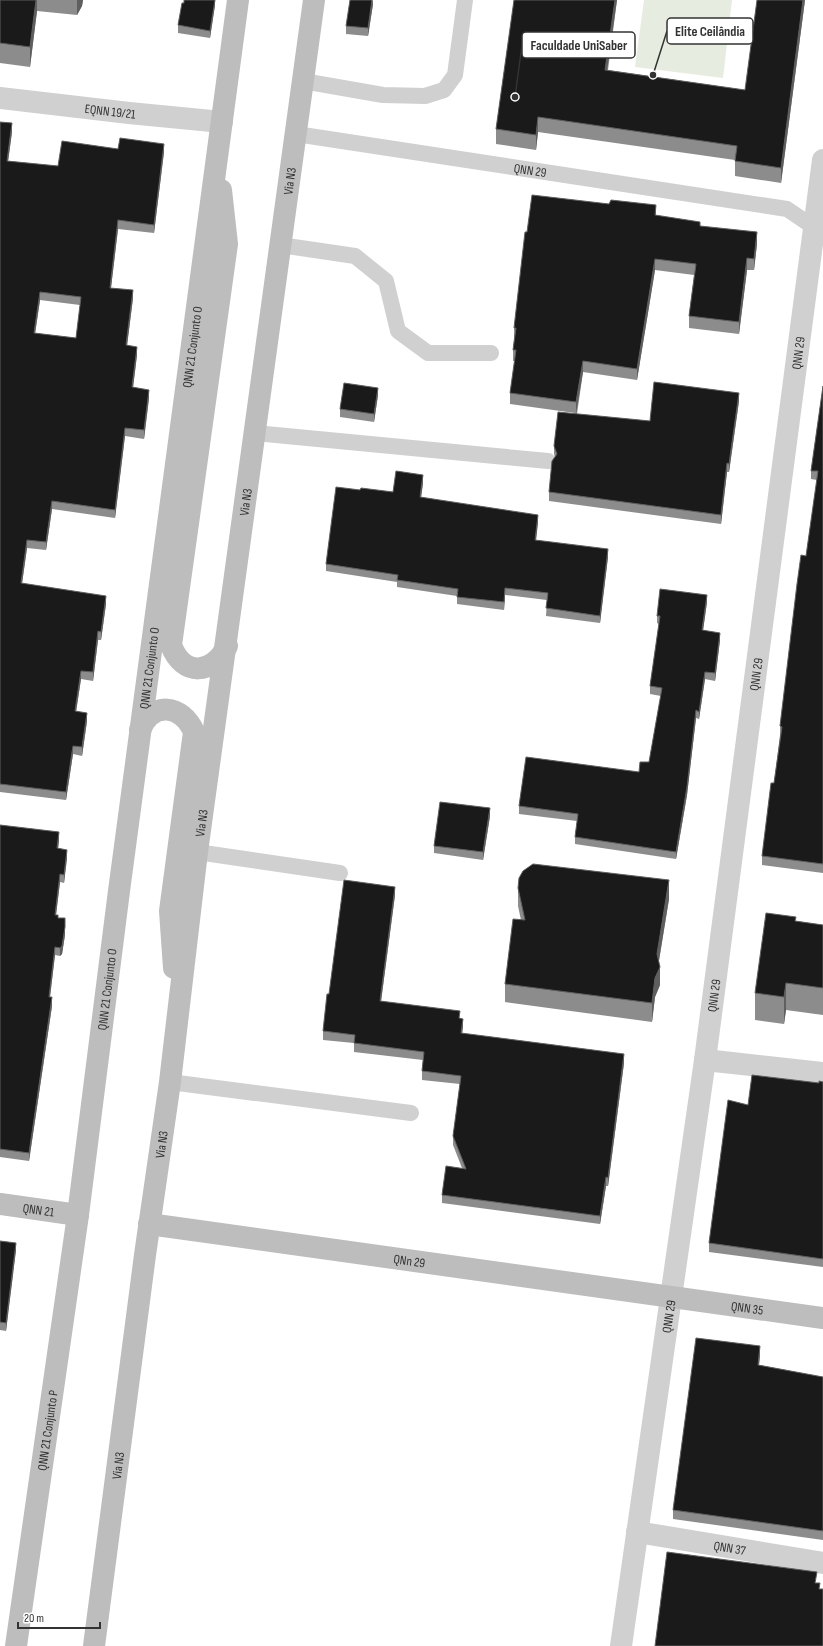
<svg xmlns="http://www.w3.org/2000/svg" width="823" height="1646" viewBox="0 0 823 1646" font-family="'Sofia Sans Condensed',sans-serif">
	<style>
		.green { fill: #e6ecdf }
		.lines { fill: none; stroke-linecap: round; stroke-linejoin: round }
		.lane { stroke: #d0d0d0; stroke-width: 16 }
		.street { stroke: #d0d0d0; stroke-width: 22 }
		.secondary { stroke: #bdbdbd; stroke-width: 22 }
		.wall { fill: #8c8c8c; fill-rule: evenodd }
		.shaded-wall { fill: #5f5f5f }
		.building { fill: #1a1a1a; stroke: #5f5f5f; fill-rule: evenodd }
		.labels { text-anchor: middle; stroke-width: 4; stroke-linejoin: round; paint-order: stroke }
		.street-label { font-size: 13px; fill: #333; stroke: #fff }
		.leader { fill: none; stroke: #333; stroke-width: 1.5 }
		.callout-dot { fill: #333; stroke: #fff; stroke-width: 1.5 }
		.callout { fill: #fff; stroke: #333; stroke-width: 1.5 }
		.callout-label { font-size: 14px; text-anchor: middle; font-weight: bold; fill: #333 }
	</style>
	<rect width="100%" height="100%" fill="#fff"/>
	<polygon class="green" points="644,0 732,0 723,78 635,67"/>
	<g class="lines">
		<g class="lane">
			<polyline points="303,81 383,95 425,96 444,90 455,75 465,0"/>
			<path id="s1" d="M296,134L787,209L815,228"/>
			<polyline points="280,245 355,256 386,281 398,331 428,353 491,353"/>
			<polyline points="255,433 548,461"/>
			<polyline points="197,852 340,873"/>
			<polyline points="170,1082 411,1113"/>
		</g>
		<g class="street">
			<path id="s2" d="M0,98L129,113L222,122"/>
			<polyline points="705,1060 823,1073"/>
			<path id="s3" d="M637,1532L823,1563"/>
			<path id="s4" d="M621,1646L705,1060L823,160"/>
		</g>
		<g class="secondary">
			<path d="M221,190L227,244L171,645C183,677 213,675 227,646"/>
			<path d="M140,730C152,701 182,704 194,732L170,911L174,968"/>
			<path id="s5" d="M0,1204L78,1215"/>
			<path id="s6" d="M149,1224L823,1318"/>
			<path id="s7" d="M16,1646L78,1215L119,891L238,0"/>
			<path id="s8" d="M94,1646L145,1255L170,1082L197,852L314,0"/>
		</g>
	</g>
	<g class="wall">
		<polygon points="0,0 83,0 82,6 77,15 37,11 30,67 0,63"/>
		<polygon points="215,0 215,5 210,38 178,33 178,25 184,3"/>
		<polygon points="373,0 373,4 368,36 346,34 346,26"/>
		<polygon points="514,0 617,0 608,70 745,90 805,0 781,183 735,176 735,160 538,132 536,150 496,144 496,129"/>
		<path d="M0,122L12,132L8,161L58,166L118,149L164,152L154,233L118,229L111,288L133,298L127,345L137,355L133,387L149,398L144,439L125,436L115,518L52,509L46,550L27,548L22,583L106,604L101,640H98L93,681L81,679L76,711L87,721L82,756L73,754L66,800L0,792ZM40,300L80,305L76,338L35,333Z"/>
		<polygon points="656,216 700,226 757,244 754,270 747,270 739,334 689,328 689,316 694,275 655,270 637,380 583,372 577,414 650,421 739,401 729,472 727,472 721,524 549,501 549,492 555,457 554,454 554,446 575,413 510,404 510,393 515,361 513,361 513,350 514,339 514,328"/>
		<polygon points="823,386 823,873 762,865 762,856 774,783 780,735 780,726 806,556 817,480 811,479 811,471"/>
		<polygon points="378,395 374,422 340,417 340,409"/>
		<polygon points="423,483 421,497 538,522 536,541 608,557 600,623 546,616 547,600 505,595 504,610 457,604 457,596 397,587 397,582 326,571 326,564 360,490 393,492"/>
		<polygon points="707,602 703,630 720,640 715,681 705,679 699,719 696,718 687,795 676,859 575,844 575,837 577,821 519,814 519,806 639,772 649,762 661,696 650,694 650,686 659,624 657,623 657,616"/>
		<polygon points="490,816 483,860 434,853 434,846"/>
		<polygon points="0,825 59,840 58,849 67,858 64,883 60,882 56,915 58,918 65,935 62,954 60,956 55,955 50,997 52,1006 29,1161 0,1157"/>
		<polygon points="518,888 669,899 659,961 660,985 655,997 652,1022 505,1002 505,984 521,920 518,906"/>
		<polygon points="395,895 381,1001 460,1018 463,1027 462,1033 624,1063 608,1186 606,1186 600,1224 442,1203 442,1195 462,1168 453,1145 453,1136 460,1084 422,1080 422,1071 423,1060 354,1052 354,1043 323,1040 323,1031 329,994"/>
		<polygon points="796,921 823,925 823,1015 786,1010 784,1024 755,1020 755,993"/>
		<polygon points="823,1082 823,1267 709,1252 709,1243 748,1105"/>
		<polygon points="0,1241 16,1250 6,1331 0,1330"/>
		<polygon points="760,1355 759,1365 823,1377 823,1540 673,1519 673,1510"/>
	</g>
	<g class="shaded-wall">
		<polygon points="36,0 37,0 37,11 30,67 30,47"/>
		<polygon points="77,0 83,0 82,6 77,15"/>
		<polygon points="215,0 215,5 210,38 210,31"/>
		<polygon points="372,0 373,4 368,36 368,28"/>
		<polygon points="615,0 617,0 605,85 605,70"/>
		<polygon points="803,0 805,0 781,183 781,168"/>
		<polygon points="538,117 538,132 536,150 536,135"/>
		<polygon points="12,123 12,132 7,169 7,161"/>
		<polygon points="164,144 164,152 154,233 154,225"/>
		<polygon points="656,205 656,216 655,215"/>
		<polygon points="118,220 118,229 110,296 110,288"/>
		<polygon points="757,232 757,244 754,270 754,259"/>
		<polygon points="747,258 747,270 739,334 739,322"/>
		<polygon points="655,259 655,270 637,380 637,369"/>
		<polygon points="133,290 133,298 126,354 126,345"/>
		<polygon points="40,292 40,300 34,341 34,333"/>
		<polygon points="137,347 137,355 132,396 132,387"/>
		<polygon points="583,361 583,372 576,414 576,402"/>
		<polygon points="378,388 378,395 374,422 374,414"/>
		<polygon points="149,390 149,398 144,439 144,430"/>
		<polygon points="739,393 739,401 729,472 729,464"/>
		<polygon points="125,428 125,436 115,518 115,510"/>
		<polygon points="727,463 727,472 721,524 721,515"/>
		<polygon points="423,475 423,483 420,505 420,497"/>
		<polygon points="52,501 52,509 46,550 46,542"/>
		<polygon points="538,515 538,522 535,548 535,540"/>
		<polygon points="27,540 27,548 21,591 21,583"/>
		<polygon points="608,549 608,557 600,623 600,616"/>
		<polygon points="505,588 505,595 504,610 504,602"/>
		<polygon points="707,595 707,602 702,638 702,630"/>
		<polygon points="106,596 106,604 101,640 101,632"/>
		<polygon points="98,631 98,640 93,681 93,672"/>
		<polygon points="720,633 720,640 715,681 715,673"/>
		<polygon points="81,671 81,679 75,719 75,711"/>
		<polygon points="705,672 705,679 699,719 699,712"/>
		<polygon points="696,710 696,718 687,795 676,859 676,852"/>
		<polygon points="87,713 87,721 82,756 82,747"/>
		<polygon points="73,746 73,754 66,800 66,792"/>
		<polygon points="490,808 490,816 483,860 483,852"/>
		<polygon points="59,832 59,840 57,857 57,848"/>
		<polygon points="67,850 67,858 64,883 64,875"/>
		<polygon points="60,874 60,882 55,923 55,915"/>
		<polygon points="669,880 669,899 657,972 657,954"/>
		<polygon points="395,887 395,895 380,1009 380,1001"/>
		<polygon points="65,927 65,935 62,954 60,956 60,948"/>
		<polygon points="55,947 55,955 49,1005 49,997"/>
		<polygon points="660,967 660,985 655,997 652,1022 652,1003 655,978"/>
		<polygon points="786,983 786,1010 784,1024 784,997"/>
		<polygon points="52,997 52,1006 29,1161 29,1153"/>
		<polygon points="463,1019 463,1027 461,1041 461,1033"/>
		<polygon points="624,1054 624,1063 608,1186 608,1178"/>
		<polygon points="606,1177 606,1186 600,1224 600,1216"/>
		<polygon points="16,1243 16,1250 6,1331 6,1323"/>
		<polygon points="760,1346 760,1355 758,1374 758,1365"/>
	</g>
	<g class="building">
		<polygon points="0,0 36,0 30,47 0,43"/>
		<polygon points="184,0 215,0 210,31 178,25 182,3 184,3"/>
		<polygon points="350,0 372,0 368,28 346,26"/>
		<polygon points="514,0 615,0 605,70 745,90 757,0 803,0 781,168 735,161 737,146 538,117 536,135 496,129"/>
		<path d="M0,122L12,123L7,161L58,166L62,141L118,149L120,138L164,144L154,225L118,220L110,288L133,290L126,345L137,347L132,387L149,390L144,430L125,428L115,510L52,501L46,542L27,540L21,583L106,596L101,632L98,631L93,672L81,671L75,711L87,713L82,747L73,746L66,792L0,784ZM40,292L81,297L76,338L34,333Z"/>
		<polygon points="532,195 609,204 611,200 656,205 655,215 700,222 700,226 757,232 754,259 747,258 739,322 689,316 696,264 655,259 637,369 583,361 576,402 510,393 516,350 513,350 516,328 514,328 525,232 527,232"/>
		<polygon points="654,382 739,393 729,464 727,463 721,515 549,492 552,461 557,454 554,446 558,412 650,421"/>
		<polygon points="344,383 378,388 374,414 340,409"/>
		<polygon points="823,386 823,864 762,856 771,783 774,783 782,727 780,726 797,584 801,555 806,556 818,471 811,471"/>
		<polygon points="396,471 423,475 420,497 538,515 535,540 608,549 600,616 546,608 548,593 505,588 504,602 457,597 458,589 397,580 398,575 326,564 336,487 360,490 361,488 393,492"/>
		<polygon points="660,589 707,595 702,630 720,633 715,673 705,672 699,712 696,710 687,787 676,852 575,837 578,814 519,806 526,757 639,772 640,762 649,762 662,688 650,686 660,616 657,616"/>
		<polygon points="440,802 490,808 483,852 434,846"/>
		<polygon points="0,825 59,832 57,848 67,850 64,875 60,874 55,915 58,915 58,918 65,918 65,927 62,946 60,948 55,947 49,997 52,997 29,1153 0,1149"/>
		<polygon points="533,864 669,880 657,954 660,967 655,978 652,1003 505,984 513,919 525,920 518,888 519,878 523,871"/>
		<polygon points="344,880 395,887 380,1001 460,1011 459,1018 463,1019 461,1033 624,1054 608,1178 606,1177 600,1216 442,1195 446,1166 466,1169 453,1136 461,1076 422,1071 424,1052 354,1043 355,1035 323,1031 327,994 329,994"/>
		<polygon points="766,913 796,917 795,921 823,925 823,988 786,983 784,997 755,993"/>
		<polygon points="752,1075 819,1083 819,1081 823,1082 823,1259 709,1243 728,1100 748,1105"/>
		<polygon points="0,1241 16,1243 6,1323 0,1322"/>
		<polygon points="696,1338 760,1346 758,1365 823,1377 823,1531 673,1510"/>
		<polygon points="667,1552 817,1572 815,1583 820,1583 819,1589 823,1589 823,1646 655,1646"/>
	</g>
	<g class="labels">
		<g class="street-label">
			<text dy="5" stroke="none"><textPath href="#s2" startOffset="111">EQNN 19/21</textPath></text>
			<text dy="5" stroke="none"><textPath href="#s1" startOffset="237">QNN 29</textPath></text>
			<text dy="5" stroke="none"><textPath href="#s8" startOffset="1478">Via N3</textPath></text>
			<text dy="5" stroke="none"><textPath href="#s7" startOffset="1311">QNN 21 Conjunto O</textPath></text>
			<text dy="5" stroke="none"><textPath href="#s4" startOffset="1305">QNN 29</textPath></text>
			<text dy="5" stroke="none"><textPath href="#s8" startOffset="1154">Via N3</textPath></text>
			<text dy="5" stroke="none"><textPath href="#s7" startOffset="987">QNN 21 Conjunto O</textPath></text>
			<text dy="5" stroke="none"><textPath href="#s4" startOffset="981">QNN 29</textPath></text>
			<text dy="5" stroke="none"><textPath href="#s8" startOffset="830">Via N3</textPath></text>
			<text dy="5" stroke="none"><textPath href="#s7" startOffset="663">QNN 21 Conjunto O</textPath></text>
			<text dy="5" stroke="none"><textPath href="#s4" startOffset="657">QNN 29</textPath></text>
			<text dy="5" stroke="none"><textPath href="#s8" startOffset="506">Via N3</textPath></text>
			<text dy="5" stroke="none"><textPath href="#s5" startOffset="39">QNN 21</textPath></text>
			<text dy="5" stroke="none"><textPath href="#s6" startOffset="263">QNn 29</textPath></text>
			<text dy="5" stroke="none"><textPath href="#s6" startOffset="604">QNN 35</textPath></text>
			<text dy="5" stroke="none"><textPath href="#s4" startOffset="333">QNN 29</textPath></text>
			<text dy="5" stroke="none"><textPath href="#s7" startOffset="218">QNN 21 Conjunto P</textPath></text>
			<text dy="5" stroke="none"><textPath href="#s8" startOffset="182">Via N3</textPath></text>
			<text dy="5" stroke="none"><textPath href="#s3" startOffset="94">QNN 37</textPath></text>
		</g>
	</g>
	<path class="leader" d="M653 75L667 31M515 97L522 45"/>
	<g class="callout-dot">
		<circle cx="653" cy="75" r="4"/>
		<circle cx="515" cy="97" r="4"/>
	</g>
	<g class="callout">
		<rect x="667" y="18" width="86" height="26" rx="4"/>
		<rect x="522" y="32" width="113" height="26" rx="4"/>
	</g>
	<g class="callout-label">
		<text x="710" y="36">Elite Ceilândia</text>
		<text x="579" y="50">Faculdade UniSaber</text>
	</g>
	<path d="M18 1622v6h82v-6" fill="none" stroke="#333333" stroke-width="2"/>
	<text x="24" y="1622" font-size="12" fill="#333333" stroke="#ffffff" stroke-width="3" paint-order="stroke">20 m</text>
</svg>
